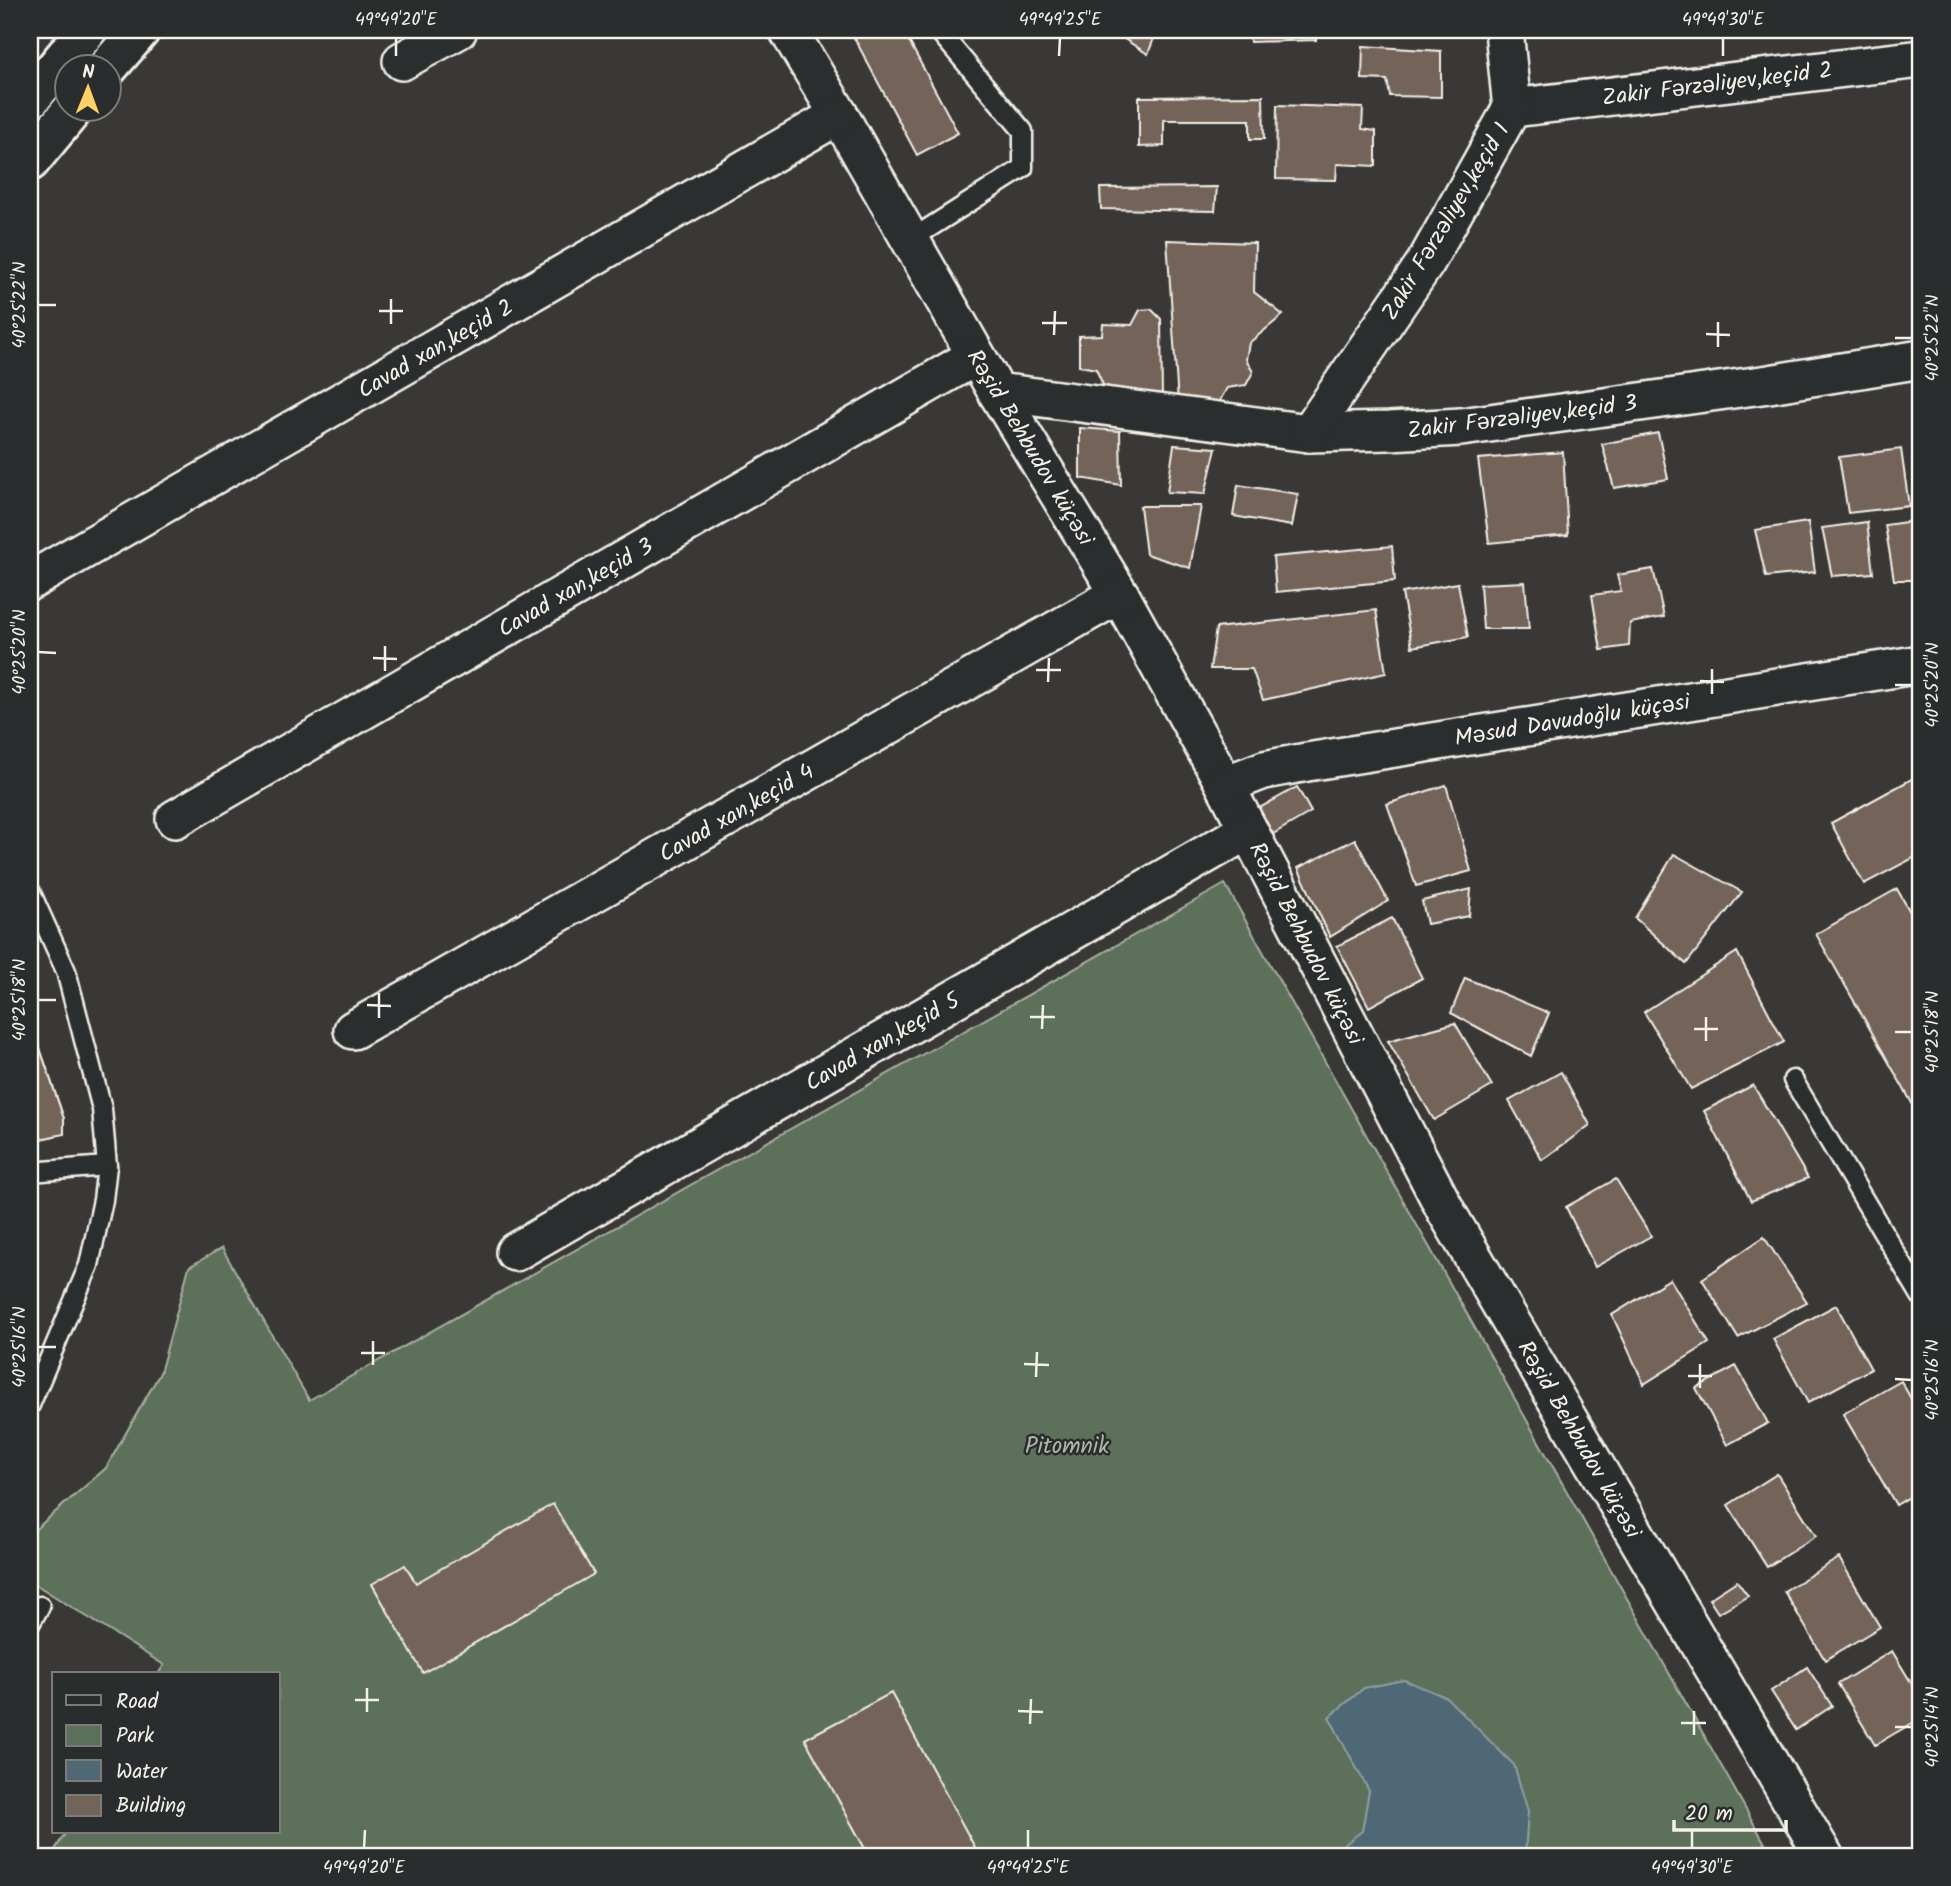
<svg xmlns="http://www.w3.org/2000/svg" width="1951" height="1886" viewBox="0 0 1951 1886" font-family="Kalam,sans-serif">
	<style>
		.green { fill: #5b705a; stroke: #a8b0a1; stroke-width: 2 }
		.water { fill: #506775; stroke: #929ea3; stroke-width: 2 }
		.building { fill: #736459; stroke: #f4f1e8; stroke-width: 2 }
		.lines { fill: none; stroke-linecap: round; stroke-linejoin: round }
		.service-casing { stroke: #f4f1e8; stroke-width: 23 }
		.minor-casing { stroke: #f4f1e8; stroke-width: 42 }
		.tertiary-casing { stroke: #f4f1e8; stroke-width: 44 }
		.service { stroke: #2a2d2e; stroke-width: 18 }
		.minor { stroke: #2a2d2e; stroke-width: 37 }
		.tertiary { stroke: #2a2d2e; stroke-width: 38 }
		.ticks { fill: none; stroke: #f4f1e8; stroke-width: 2.5 }
		.labels { text-anchor: middle; stroke-width: 5; stroke-linejoin: round; paint-order: stroke }
		.street-label { font-size: 23px; fill: #f4f1e8; stroke: #2a2d2e }
		.park-label { font-size: 23px; fill: #afb7a8; stroke: #2a2d2e }
		.neatline { fill: none; stroke: #f4f1e8; stroke-width: 2.5 }
		.ticks-label { font-size: 18px; text-anchor: middle; fill: #f4f1e8 }
	</style>
	<rect width="100%" height="100%" fill="#393837"/>
	<filter id="ink" filterUnits="userSpaceOnUse"><feTurbulence type="fractalNoise" baseFrequency=".0143" numOctaves="2"/><feDisplacementMap in="SourceGraphic" scale="14" xChannelSelector="R" yChannelSelector="G"/><feConvolveMatrix kernelMatrix="1 2 1 2 8 2 1 2 1" color-interpolation-filters="sRGB"/></filter>
	<g filter="url(#ink)">
		<polygon class="green" points="1225,884 1772,1856 51,1856 66,1832 278,1832 278,1674 158,1674 164,1665 30,1581 30,1534 106,1468 160,1373 189,1267 222,1248 309,1400"/>
		<polygon class="water" points="1404,1680 1446,1697 1514,1765 1528,1811 1525,1856 1330,1856 1362,1831 1369,1791 1329,1717 1364,1688"/>
		<g class="building">
			<polygon points="850,30 903,30 958,133 917,155"/>
			<polygon points="1110,30 1157,30 1148,54"/>
			<polygon points="1249,30 1316,30 1316,40 1250,42"/>
			<polygon points="1363,46 1441,51 1441,97 1390,96 1387,80 1362,79"/>
			<polygon points="1263,96 1264,139 1250,139 1250,120 1164,120 1164,146 1139,147 1139,97"/>
			<polygon points="1277,105 1363,108 1362,129 1376,131 1376,166 1337,164 1336,180 1276,179"/>
			<polygon points="1217,187 1215,211 1101,209 1100,188"/>
			<polygon points="1167,240 1255,243 1254,292 1283,315 1249,343 1246,359 1253,372 1246,385 1227,388 1219,402 1178,402"/>
			<polygon points="1151,309 1161,319 1162,396 1136,395 1103,385 1096,369 1079,366 1079,336 1102,335 1103,324 1132,325 1140,310"/>
			<polygon points="1080,428 1120,431 1121,485 1080,478"/>
			<polygon points="1658,433 1668,479 1614,488 1602,444"/>
			<polygon points="1174,445 1216,448 1205,494 1167,492"/>
			<polygon points="1901,449 1909,506 1848,513 1839,457"/>
			<polygon points="1563,452 1568,535 1489,543 1478,459"/>
			<polygon points="1238,485 1298,494 1292,526 1233,516"/>
			<polygon points="1140,506 1201,506 1190,568 1146,554"/>
			<polygon points="1921,520 1921,580 1894,580 1885,525"/>
			<polygon points="1808,522 1815,572 1766,577 1755,530"/>
			<polygon points="1867,522 1873,573 1832,576 1822,528"/>
			<polygon points="1392,546 1395,581 1276,592 1273,557"/>
			<polygon points="1653,569 1664,617 1630,623 1629,646 1601,650 1592,595 1621,591 1617,575"/>
			<polygon points="1525,582 1529,629 1483,629 1480,584"/>
			<polygon points="1458,583 1468,637 1412,647 1402,593"/>
			<polygon points="1376,610 1386,673 1263,700 1252,669 1210,669 1216,628"/>
			<polygon points="1921,774 1921,854 1864,884 1831,823"/>
			<polygon points="1446,785 1471,871 1416,886 1387,804"/>
			<polygon points="1297,787 1311,812 1273,834 1254,811"/>
			<polygon points="1355,839 1388,901 1330,937 1298,868"/>
			<polygon points="1674,854 1742,892 1686,964 1635,918"/>
			<polygon points="1471,889 1469,916 1427,924 1422,901"/>
			<polygon points="1897,889 1921,931 1921,1119 1816,934"/>
			<polygon points="1392,918 1422,978 1369,1007 1337,946"/>
			<polygon points="1737,952 1784,1042 1691,1089 1644,1012"/>
			<polygon points="1465,978 1549,1013 1531,1056 1451,1013"/>
			<polygon points="1455,1023 1492,1086 1434,1120 1388,1041"/>
			<polygon points="30,1025 35,1034 64,1119 64,1134 30,1141"/>
			<polygon points="30,1025 35,1034 64,1119 64,1134 30,1141"/>
			<polygon points="1561,1072 1590,1125 1542,1160 1509,1101"/>
			<polygon points="1753,1085 1808,1178 1751,1201 1704,1111"/>
			<polygon points="1616,1179 1651,1236 1595,1267 1566,1207"/>
			<polygon points="1764,1237 1807,1302 1738,1338 1702,1279"/>
			<polygon points="1670,1279 1709,1343 1644,1384 1612,1315"/>
			<polygon points="1836,1305 1871,1369 1808,1403 1773,1339"/>
			<polygon points="1736,1366 1768,1423 1727,1445 1696,1388"/>
			<polygon points="1901,1381 1921,1416 1921,1490 1896,1505 1843,1414"/>
			<polygon points="1777,1474 1816,1536 1767,1567 1728,1505"/>
			<polygon points="553,1504 594,1574 423,1673 372,1584 405,1565 416,1583"/>
			<polygon points="1839,1558 1880,1627 1825,1660 1784,1591"/>
			<polygon points="1737,1581 1748,1596 1718,1613 1709,1599"/>
			<polygon points="1892,1651 1921,1699 1921,1718 1875,1745 1838,1684"/>
			<polygon points="1807,1667 1832,1706 1796,1730 1771,1691"/>
			<polygon points="891,1693 978,1853 972,1856 869,1856 805,1739"/>
		</g>
		<g class="lines">
			<defs>
				<g id="service">
					<polyline points="910,240 1023,168 1023,131 938,30"/>
					<polyline points="30,891 66,971 102,1109 107,1166 103,1200 89,1265 30,1405"/>
					<polyline points="1793,1080 1921,1296"/>
					<polyline points="30,1172 107,1166"/>
					<polyline points="30,1624 40,1606"/>
				</g>
				<g id="minor">
					<polyline points="788,30 839,115 997,392 1120,595 1225,785 1446,1211 1824,1856"/>
					<polyline points="402,61 458,30"/>
					<polyline points="1512,108 1921,59"/>
					<polyline points="997,392 1309,433 1389,431 1461,427 1769,384 1921,359"/>
					<polyline points="1309,433 1426,262 1512,108 1504,30"/>
					<polyline points="30,581 839,115"/>
					<polyline points="1225,785 1264,770 1307,762 1921,664"/>
					<polyline points="175,819 976,356"/>
					<polyline points="353,1030 1100,605 1120,595"/>
					<polyline points="515,1252 1248,830"/>
				</g>
				<g id="tertiary">
					<polyline points="108,67 140,30"/>
					<polyline points="30,99 87,30"/>
					<polyline points="30,161 74,108"/>
				</g>
			</defs>
			<use href="#service" class="service-casing"/>
			<use href="#minor" class="minor-casing"/>
			<use href="#tertiary" class="tertiary-casing"/>
			<use href="#service" class="service"/>
			<use href="#minor" class="minor"/>
			<use href="#tertiary" class="tertiary"/>
		</g>
	</g>
	<path class="ticks" d="M396,56V38M1059,56L1060,38M1723,56V38M38,305H56M379,311H403M1042,323H1067M391,324V299M1706,334L1730,335M1054,335L1055,311M1895,338H1912M1718,347V322M38,652L56,653M373,658L397,659M1036,670H1061M385,671V646M1700,681L1724,682M1048,682L1049,658M1895,685H1912M1712,694V669M38,1000H56M367,1005L391,1006M1030,1017H1055M379,1018V993M1042,1029L1043,1005M1694,1029H1718M1895,1032H1912M1706,1041V1017M38,1347H56M361,1353H385M1024,1364L1049,1365M373,1365V1341M1688,1376H1712M1036,1377L1037,1352M1895,1379L1912,1380M1700,1388V1364M355,1700H379M1018,1711L1043,1712M367,1712V1688M1681,1723H1706M1030,1724L1031,1699M1895,1727H1912M1694,1735V1711M364,1848L365,1830M1028,1848V1830M1692,1848V1830"/>
	<g class="labels">
		<g class="street-label">
			<text transform="translate(1717 83) rotate(-7)" y="8">Zakir Fərzəliyev,keçid 2</text>
			<text transform="translate(1445 221) rotate(-59)" y="8">Zakir Fərzəliyev,keçid 1</text>
			<text transform="translate(435 348) rotate(-30)" y="8">Cavad xan,keçid 2</text>
			<text transform="translate(1522 416) rotate(-7)" y="8">Zakir Fərzəliyev,keçid 3</text>
			<text transform="translate(1031 447) rotate(59)" y="8">Rəşid Behbudov küçəsi</text>
			<text transform="translate(575 587) rotate(-30)" y="8">Cavad xan,keçid 3</text>
			<text transform="translate(1572 719) rotate(-9)" y="8">Məsud Davudoğlu küçəsi</text>
			<text transform="translate(736 812) rotate(-30)" y="8">Cavad xan,keçid 4</text>
			<text transform="translate(1307 943) rotate(63)" y="8">Rəşid Behbudov küçəsi</text>
			<text transform="translate(882 1041) rotate(-30)" y="8">Cavad xan,keçid 5</text>
			<text transform="translate(1580 1439) rotate(60)" y="8">Rəşid Behbudov küçəsi</text>
		</g>
		<g class="park-label">
			<text x="1067" y="1453">Pitomnik</text>
		</g>
	</g>
	<rect width="1951" height="1886" fill="none" stroke="#2a2d2e" stroke-width="77"/>
	<rect x="52" y="1672" width="228" height="161" fill="#2a2d2e" stroke="#7b7b78" stroke-width="2"/>
	<rect x="66" y="1695" width="35" height="10" fill="#2a2d2e" stroke="#7b7b78" stroke-width="2"/>
	<text x="116" y="1708" font-size="21" fill="#f4f1e8">Road</text>
	<rect x="66" y="1725" width="35" height="21" fill="#5b705a" stroke="#7b7b78" stroke-width="2"/>
	<text x="116" y="1742" font-size="21" fill="#f4f1e8">Park</text>
	<rect x="66" y="1760" width="35" height="21" fill="#506775" stroke="#7b7b78" stroke-width="2"/>
	<text x="116" y="1778" font-size="21" fill="#f4f1e8">Water</text>
	<rect x="66" y="1795" width="35" height="21" fill="#736459" stroke="#7b7b78" stroke-width="2"/>
	<text x="116" y="1812" font-size="21" fill="#f4f1e8">Building</text>
	<g transform="translate(88 88) rotate(1)"><circle r="33" fill="#2a2d2e" stroke="#7b7b78" stroke-width="2"/>
	<path d="M0-5L12 26L0 18L-12 26Z" fill="#ffd166"/>
	<text y="-10" font-size="19" font-weight="bold" text-anchor="middle" fill="#f4f1e8">N</text>
	</g>
	<path d="M1674 1820v10h112v-10" fill="none" stroke="#f4f1e8" stroke-width="3.5"/>
	<text x="1685" y="1820" font-size="21" fill="#f4f1e8" stroke="#2a2d2e" stroke-width="5" paint-order="stroke">20 m</text>
	<rect x="38" y="38" width="1874" height="1810" class="neatline"/>
	<g class="ticks-label">
		<text x="396" y="25">49°49'20"E</text>
		<text x="1060" y="25">49°49'25"E</text>
		<text x="1723" y="25">49°49'30"E</text>
		<text transform="translate(19 305) rotate(-90)" y="6">40°25'22"N</text>
		<text transform="translate(1932 338) rotate(-90)" y="6">40°25'22"N</text>
		<text transform="translate(19 652) rotate(-90)" y="6">40°25'20"N</text>
		<text transform="translate(1932 685) rotate(-90)" y="6">40°25'20"N</text>
		<text transform="translate(19 1000) rotate(-90)" y="6">40°25'18"N</text>
		<text transform="translate(1932 1032) rotate(-90)" y="6">40°25'18"N</text>
		<text transform="translate(19 1347) rotate(-90)" y="6">40°25'16"N</text>
		<text transform="translate(1932 1380) rotate(-90)" y="6">40°25'16"N</text>
		<text transform="translate(1932 1727) rotate(-90)" y="6">40°25'14"N</text>
		<text x="364" y="1873">49°49'20"E</text>
		<text x="1028" y="1873">49°49'25"E</text>
		<text x="1692" y="1873">49°49'30"E</text>
	</g>
</svg>
